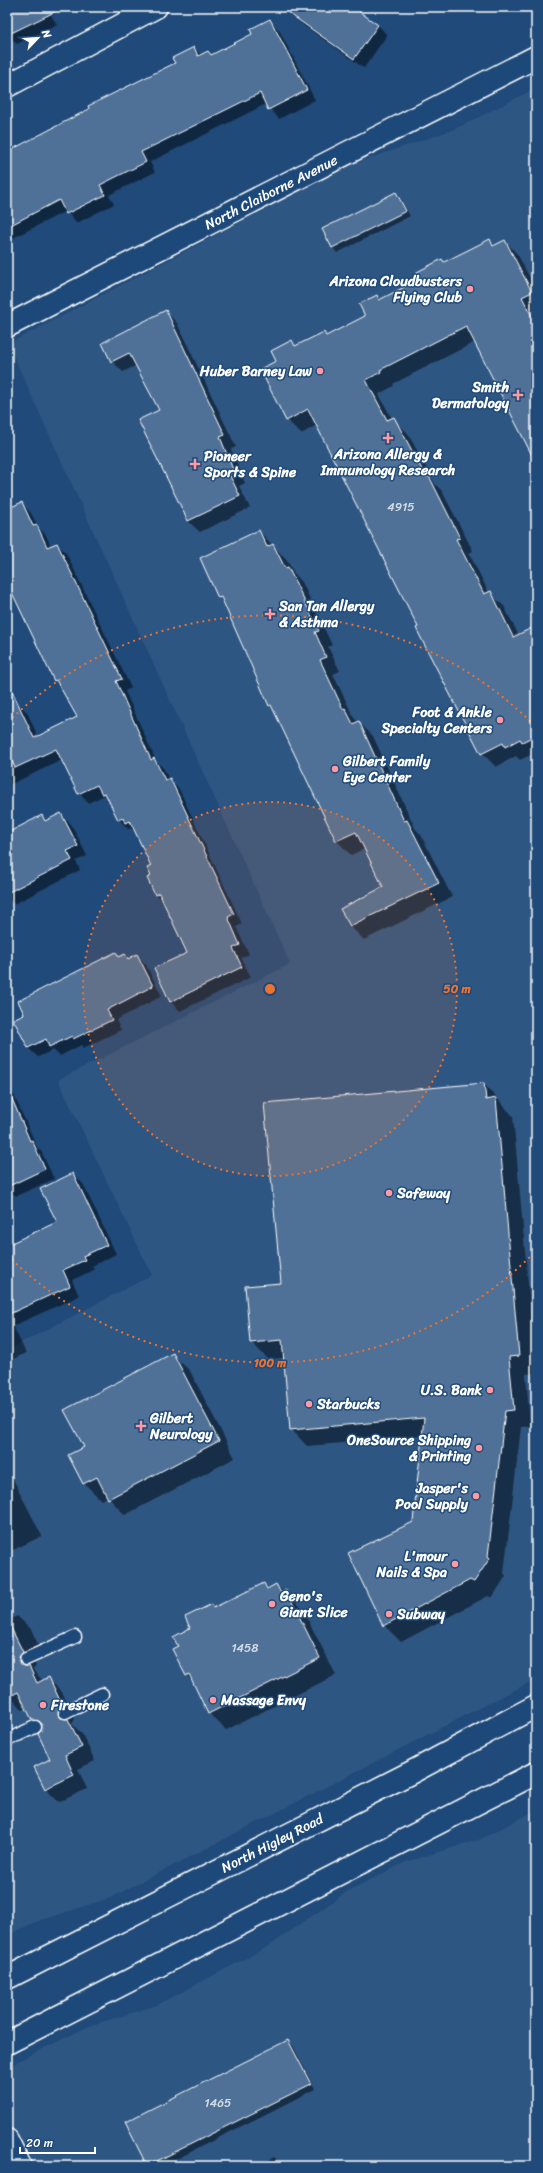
<svg xmlns="http://www.w3.org/2000/svg" width="543" height="2173" viewBox="0 0 543 2173" font-family="Sriracha,sans-serif">
	<style>
		.built { fill: #2e5683 }
		.shadow { fill: #0007 }
		.building { fill: #507197; stroke: #fff }
		.lines { fill: none; stroke-linecap: round; stroke-linejoin: round }
		.service-casing { stroke: #fff; stroke-width: 15 }
		.minor-casing { stroke: #fff; stroke-width: 25 }
		.secondary-casing { stroke: #fff; stroke-width: 25 }
		.service { stroke: #1f4a7a; stroke-width: 12 }
		.minor { stroke: #1f4a7a; stroke-width: 22 }
		.secondary { stroke: #1f4a7a; stroke-width: 22 }
		.ring { fill: none; stroke: #eb7230; stroke-width: 2; stroke-dasharray: 2 4 }
		.poi-dot { fill: #ff9aa2; stroke: #1f4a7a; stroke-width: 1.5 }
		.labels { text-anchor: middle; stroke-width: 3; stroke-linejoin: round; paint-order: stroke }
		.number-label { font-size: 12px; fill: #d3dce5 }
		.street-label { font-size: 14px; fill: #fff; stroke: #1f4a7a }
		.poi-label { font-size: 14px; font-weight: bold; fill: #fff; stroke: #1f4a7a; text-anchor: start }
		.centre { fill: #eb7230; stroke: #1f4a7a; stroke-width: 2 }
		.ring-label { font-size: 12px; text-anchor: middle; font-weight: bold; fill: #eb7230; stroke: #1f4a7a; stroke-width: 3; stroke-linejoin: round; paint-order: stroke }
	</style>
	<rect width="100%" height="100%" fill="#1f4a7a"/>
	<filter id="ink" filterUnits="userSpaceOnUse"><feTurbulence type="fractalNoise" baseFrequency=".025" numOctaves="2"/><feDisplacementMap in="SourceGraphic" scale="8" xChannelSelector="R" yChannelSelector="G"/><feConvolveMatrix kernelMatrix="1 2 1 2 8 2 1 2 1" color-interpolation-filters="sRGB"/></filter>
	<g filter="url(#ink)">
		<g class="built">
			<polygon points="536,88 536,1679 110,1898 35,1922 7,1936 7,1350 152,1275 58,1080 290,964 8,344 350,165 455,129"/>
			<polygon points="536,1810 536,2166 7,2166 7,2069 20,2060 89,2026 157,2005 269,1946 348,1891 406,1862 481,1839"/>
		</g>
		<g class="shadow">
			<polygon points="7,7 54,7 56,13 51,15 57,25 17,44 10,38 7,39"/>
			<polygon points="294,7 351,7 378,25 387,35 364,68 299,22 290,13"/>
			<polygon points="269,20 279,30 315,100 279,119 266,104 150,162 155,172 109,195 114,204 77,223 66,211 7,241 7,148 9,147 12,150 176,64 194,48 201,55 208,52 212,56 253,35"/>
			<polygon points="396,193 400,198 410,216 337,253 333,248 324,229"/>
			<polygon points="490,240 495,246 505,241 518,255 536,290 536,452 475,342 393,384 394,386 379,394 392,419 407,432 435,484 442,491 473,551 469,553 489,593 504,606 519,636 536,627 536,755 534,753 520,760 516,756 496,767 482,753 317,425 301,434 287,420 277,361 292,342 297,346 324,333 327,336 366,317 377,296 381,300 422,280 444,263"/>
			<polygon points="166,312 177,323 236,447 231,449 245,483 239,486 250,508 200,532 188,521 160,410 137,365 123,372 112,361"/>
			<polygon points="22,504 31,513 38,527 46,535 51,547 57,544 66,553 131,688 125,691 156,761 164,769 169,780 179,789 242,924 236,927 249,954 241,958 251,977 180,1011 170,1001 189,954 165,904 156,894 152,876 153,867 136,832 131,828 128,829 119,819 110,800 105,795 88,803 79,793 62,760 7,786 7,707 17,703 27,712 38,737 78,717 62,687 55,680 7,580 7,510"/>
			<polygon points="259,531 287,560 294,573 302,582 332,645 328,647 340,671 333,674 354,718 373,736 415,828 421,835 452,897 364,940 350,926 342,909 385,887 366,848 351,855 337,841 275,710 270,706 225,603 219,597"/>
			<polygon points="61,815 71,824 87,856 76,861 80,870 14,904 7,898 7,834 42,816 47,821"/>
			<polygon points="115,953 120,958 125,955 129,959 137,955 146,965 162,996 116,1020 121,1030 83,1048 81,1045 60,1056 53,1050 38,1057 28,1048 26,1014"/>
			<polygon points="7,1080 37,1147 41,1151 54,1179 16,1196 7,1188"/>
			<polygon points="484,1084 513,1116 536,1373 526,1374 530,1426 521,1427 504,1573 506,1576 492,1598 488,1596 401,1642 384,1625 414,1522 423,1436 307,1446 291,1429 284,1358 268,1359 251,1342 282,1284"/>
			<polygon points="73,1174 83,1184 116,1254 92,1266 94,1270 72,1280 79,1296 13,1326 26,1353 7,1362 7,1259 58,1223"/>
			<polygon points="173,1355 190,1371 235,1458 125,1515 108,1497 101,1500 84,1483 70,1455 85,1448"/>
			<polygon points="7,1473 13,1479 42,1536 7,1553"/>
			<polygon points="264,1584 269,1589 276,1585 302,1608 336,1675 226,1730 209,1713 194,1683 187,1676 174,1650 180,1647 211,1605 214,1608"/>
			<polygon points="17,1616 31,1629 40,1649 30,1654 36,1666 33,1670 43,1681 48,1678 62,1692 75,1719 72,1724 82,1734 95,1761 78,1769 87,1789 59,1802 45,1789 52,1759 43,1729 33,1720 27,1708 23,1710 7,1692 7,1621"/>
			<polygon points="288,2041 293,2046 315,2089 163,2166 148,2166 126,2123"/>
			<polygon points="274,2157 283,2166 256,2166"/>
		</g>
		<g class="building">
			<polygon points="7,7 65,7 7,35"/>
			<polygon points="280,7 353,7 378,25 354,59"/>
			<polygon points="270,19 307,90 268,110 260,93 141,152 146,162 100,185 105,195 66,214 59,200 7,227 7,152 89,109 88,106 175,63 172,58 194,47 198,56 208,51 211,55 252,34 250,29"/>
			<polygon points="396,192 406,211 332,248 322,229"/>
			<polygon points="490,239 493,246 505,240 532,292 522,297 536,324 536,463 466,326 380,370 381,372 366,380 387,420 394,417 426,477 429,476 460,538 456,539 484,594 491,591 513,637 536,626 536,735 522,742 520,739 505,747 503,743 481,754 425,646 416,628 418,627 308,409 286,421 260,369 276,361 271,351 292,340 295,346 324,332 326,336 365,316 359,304 377,295 379,300 420,279 417,272 442,259 444,262"/>
			<polygon points="166,310 225,435 220,437 234,472 229,474 240,496 188,521 138,420 159,410 129,353 111,362 102,343"/>
			<polygon points="22,502 33,526 37,525 47,547 57,543 122,679 116,681 151,760 154,758 165,780 170,778 234,914 228,917 240,945 233,948 242,967 170,1002 154,968 187,953 159,893 155,895 147,878 151,876 147,868 151,866 130,821 125,823 123,818 118,820 105,793 102,794 97,785 78,794 56,749 15,768 12,761 7,763 7,680 34,738 77,717 56,680 54,681 7,582 7,509"/>
			<polygon points="259,530 267,547 273,544 285,568 288,567 319,631 315,632 326,657 320,660 343,709 345,708 353,724 359,721 404,821 407,820 439,883 350,926 340,909 383,887 356,832 336,841 271,705 269,706 221,597 218,598 200,558"/>
			<polygon points="61,813 78,846 67,851 72,860 7,893 7,833 42,815 45,821"/>
			<polygon points="116,952 119,957 125,954 128,959 137,954 153,986 107,1010 112,1020 73,1039 72,1036 49,1047 46,1039 28,1048 13,1019 24,1014 18,1001"/>
			<polygon points="484,1083 486,1100 496,1098 519,1356 509,1357 514,1410 505,1411 488,1556 490,1558 474,1582 470,1580 383,1626 348,1553 413,1522 424,1418 290,1430 282,1340 250,1343 245,1286 281,1283 264,1103"/>
			<polygon points="7,1087 30,1141 32,1140 45,1169 7,1187"/>
			<polygon points="73,1173 107,1245 83,1256 85,1260 63,1270 70,1286 7,1315 7,1245 57,1222 40,1189"/>
			<polygon points="173,1353 219,1441 108,1499 97,1477 83,1484 68,1455 84,1447 64,1410"/>
			<polygon points="264,1583 267,1589 276,1584 281,1593 286,1590 320,1658 208,1714 189,1674 186,1676 172,1649 178,1646 173,1637 190,1628 185,1617 212,1604 213,1608"/>
			<polygon points="7,1620 23,1652 19,1658 19,1662 25,1666 29,1666 37,1683 49,1677 62,1705 59,1708 58,1715 61,1718 68,1719 82,1747 65,1755 74,1775 45,1789 34,1767 50,1759 38,1734 41,1731 42,1724 39,1721 32,1720 18,1692 7,1698"/>
			<polygon points="288,2040 311,2084 147,2166 125,2122"/>
		</g>
		<g class="lines">
			<defs>
				<g id="service">
					<polyline points="26,1659 75,1637"/>
					<polyline points="65,1712 102,1694"/>
					<polyline points="7,1740 35,1727"/>
				</g>
				<g id="minor">
					<polyline points="7,86 156,7"/>
					<polyline points="7,326 536,57"/>
					<polyline points="7,2140 20,2166"/>
				</g>
				<g id="secondary">
					<polyline points="7,1978 412,1772 536,1706"/>
					<polyline points="7,2043 536,1773"/>
				</g>
			</defs>
			<use href="#service" class="service-casing"/>
			<use href="#minor" class="minor-casing"/>
			<use href="#secondary" class="secondary-casing"/>
			<use href="#service" class="service"/>
			<use href="#minor" class="minor"/>
			<use href="#secondary" class="secondary"/>
		</g>
	</g>
	<circle cx="270" cy="989" r="187" fill="#eb7230" fill-opacity=".12"/>
	<g class="ring">
		<circle cx="270" cy="989" r="187"/>
		<path d="M534 1253A374 374 0 0 1 8 1256M8 722A374 374 0 0 1 534 725"/>
	</g>
	<g class="poi-dot">
		<circle cx="470" cy="289" r="4"/>
		<circle cx="320" cy="371" r="4"/>
		<path d="M516 389h4v4h4v4h-4v4h-4v-4h-4v-4h4z"/>
		<path d="M386 432h4v4h4v4h-4v4h-4v-4h-4v-4h4z"/>
		<path d="M193 458h4v4h4v4h-4v4h-4v-4h-4v-4h4z"/>
		<path d="M268 608h4v4h4v4h-4v4h-4v-4h-4v-4h4z"/>
		<circle cx="500" cy="720" r="4"/>
		<circle cx="335" cy="769" r="4"/>
		<circle cx="389" cy="1193" r="4"/>
		<circle cx="490" cy="1390" r="4"/>
		<circle cx="309" cy="1404" r="4"/>
		<path d="M139 1420h4v4h4v4h-4v4h-4v-4h-4v-4h4z"/>
		<circle cx="479" cy="1448" r="4"/>
		<circle cx="476" cy="1496" r="4"/>
		<circle cx="455" cy="1564" r="4"/>
		<circle cx="272" cy="1604" r="4"/>
		<circle cx="389" cy="1614" r="4"/>
		<circle cx="213" cy="1700" r="4"/>
		<circle cx="43" cy="1705" r="4"/>
	</g>
	<g class="labels">
		<g class="number-label">
			<text x="401" y="511">4915</text>
			<text x="245" y="1652">1458</text>
			<text x="218" y="2107">1465</text>
		</g>
		<g class="street-label">
			<text transform="translate(271 192) rotate(-27)" y="5">North Claiborne Avenue</text>
			<text transform="translate(272 1843) rotate(-27)" y="5">North Higley Road</text>
		</g>
		<g class="poi-label">
			<text x="462" y="286" text-anchor="end">Arizona Cloudbusters<tspan x="462" dy="16">Flying Club</tspan></text>
			<text x="312" y="376" text-anchor="end">Huber Barney Law</text>
			<text x="509" y="392" text-anchor="end">Smith<tspan x="509" dy="16">Dermatology</tspan></text>
			<text x="388" y="459" text-anchor="middle">Arizona Allergy &amp;<tspan x="388" dy="16">Immunology Research</tspan></text>
			<text x="204" y="461">Pioneer<tspan x="204" dy="16">Sports &amp; Spine</tspan></text>
			<text x="279" y="611">San Tan Allergy<tspan x="279" dy="16">&amp; Asthma</tspan></text>
			<text x="492" y="717" text-anchor="end">Foot &amp; Ankle<tspan x="492" dy="16">Specialty Centers</tspan></text>
			<text x="343" y="766">Gilbert Family<tspan x="343" dy="16">Eye Center</tspan></text>
			<text x="397" y="1198">Safeway</text>
			<text x="482" y="1395" text-anchor="end">U.S. Bank</text>
			<text x="317" y="1409">Starbucks</text>
			<text x="150" y="1423">Gilbert<tspan x="150" dy="16">Neurology</tspan></text>
			<text x="471" y="1445" text-anchor="end">OneSource Shipping<tspan x="471" dy="16">&amp; Printing</tspan></text>
			<text x="468" y="1493" text-anchor="end">Jasper's<tspan x="468" dy="16">Pool Supply</tspan></text>
			<text x="447" y="1561" text-anchor="end">L'mour<tspan x="447" dy="16">Nails &amp; Spa</tspan></text>
			<text x="280" y="1601">Geno's<tspan x="280" dy="16">Giant Slice</tspan></text>
			<text x="397" y="1619">Subway</text>
			<text x="221" y="1705">Massage Envy</text>
			<text x="51" y="1710">Firestone</text>
		</g>
	</g>
	<circle cx="270" cy="989" r="6" class="centre"/>
	<g class="ring-label">
		<text x="457" y="993">50 m</text>
		<text x="270" y="1367">100 m</text>
	</g>
	<rect width="543" height="2173" fill="none" stroke="#1f4a7a" stroke-width="24"/>
	<rect x="12" y="12" width="519" height="2149" fill="none" stroke="#fff" stroke-width="1.5" filter="url(#ink)"/>
	<g transform="translate(38 38) rotate(65)" stroke="#1f4a7a" stroke-width="3" paint-order="stroke">
	<path d="M0-3L7 15L0 10L-7 15Z" fill="#ffffff"/>
	<text y="-6" font-size="11" font-weight="bold" text-anchor="middle" fill="#ffffff">N</text>
	</g>
	<path d="M20 2147v6h75v-6" fill="none" stroke="#ffffff" stroke-width="2"/>
	<text x="26" y="2147" font-size="12" fill="#ffffff" stroke="#1f4a7a" stroke-width="3" paint-order="stroke">20 m</text>
</svg>
